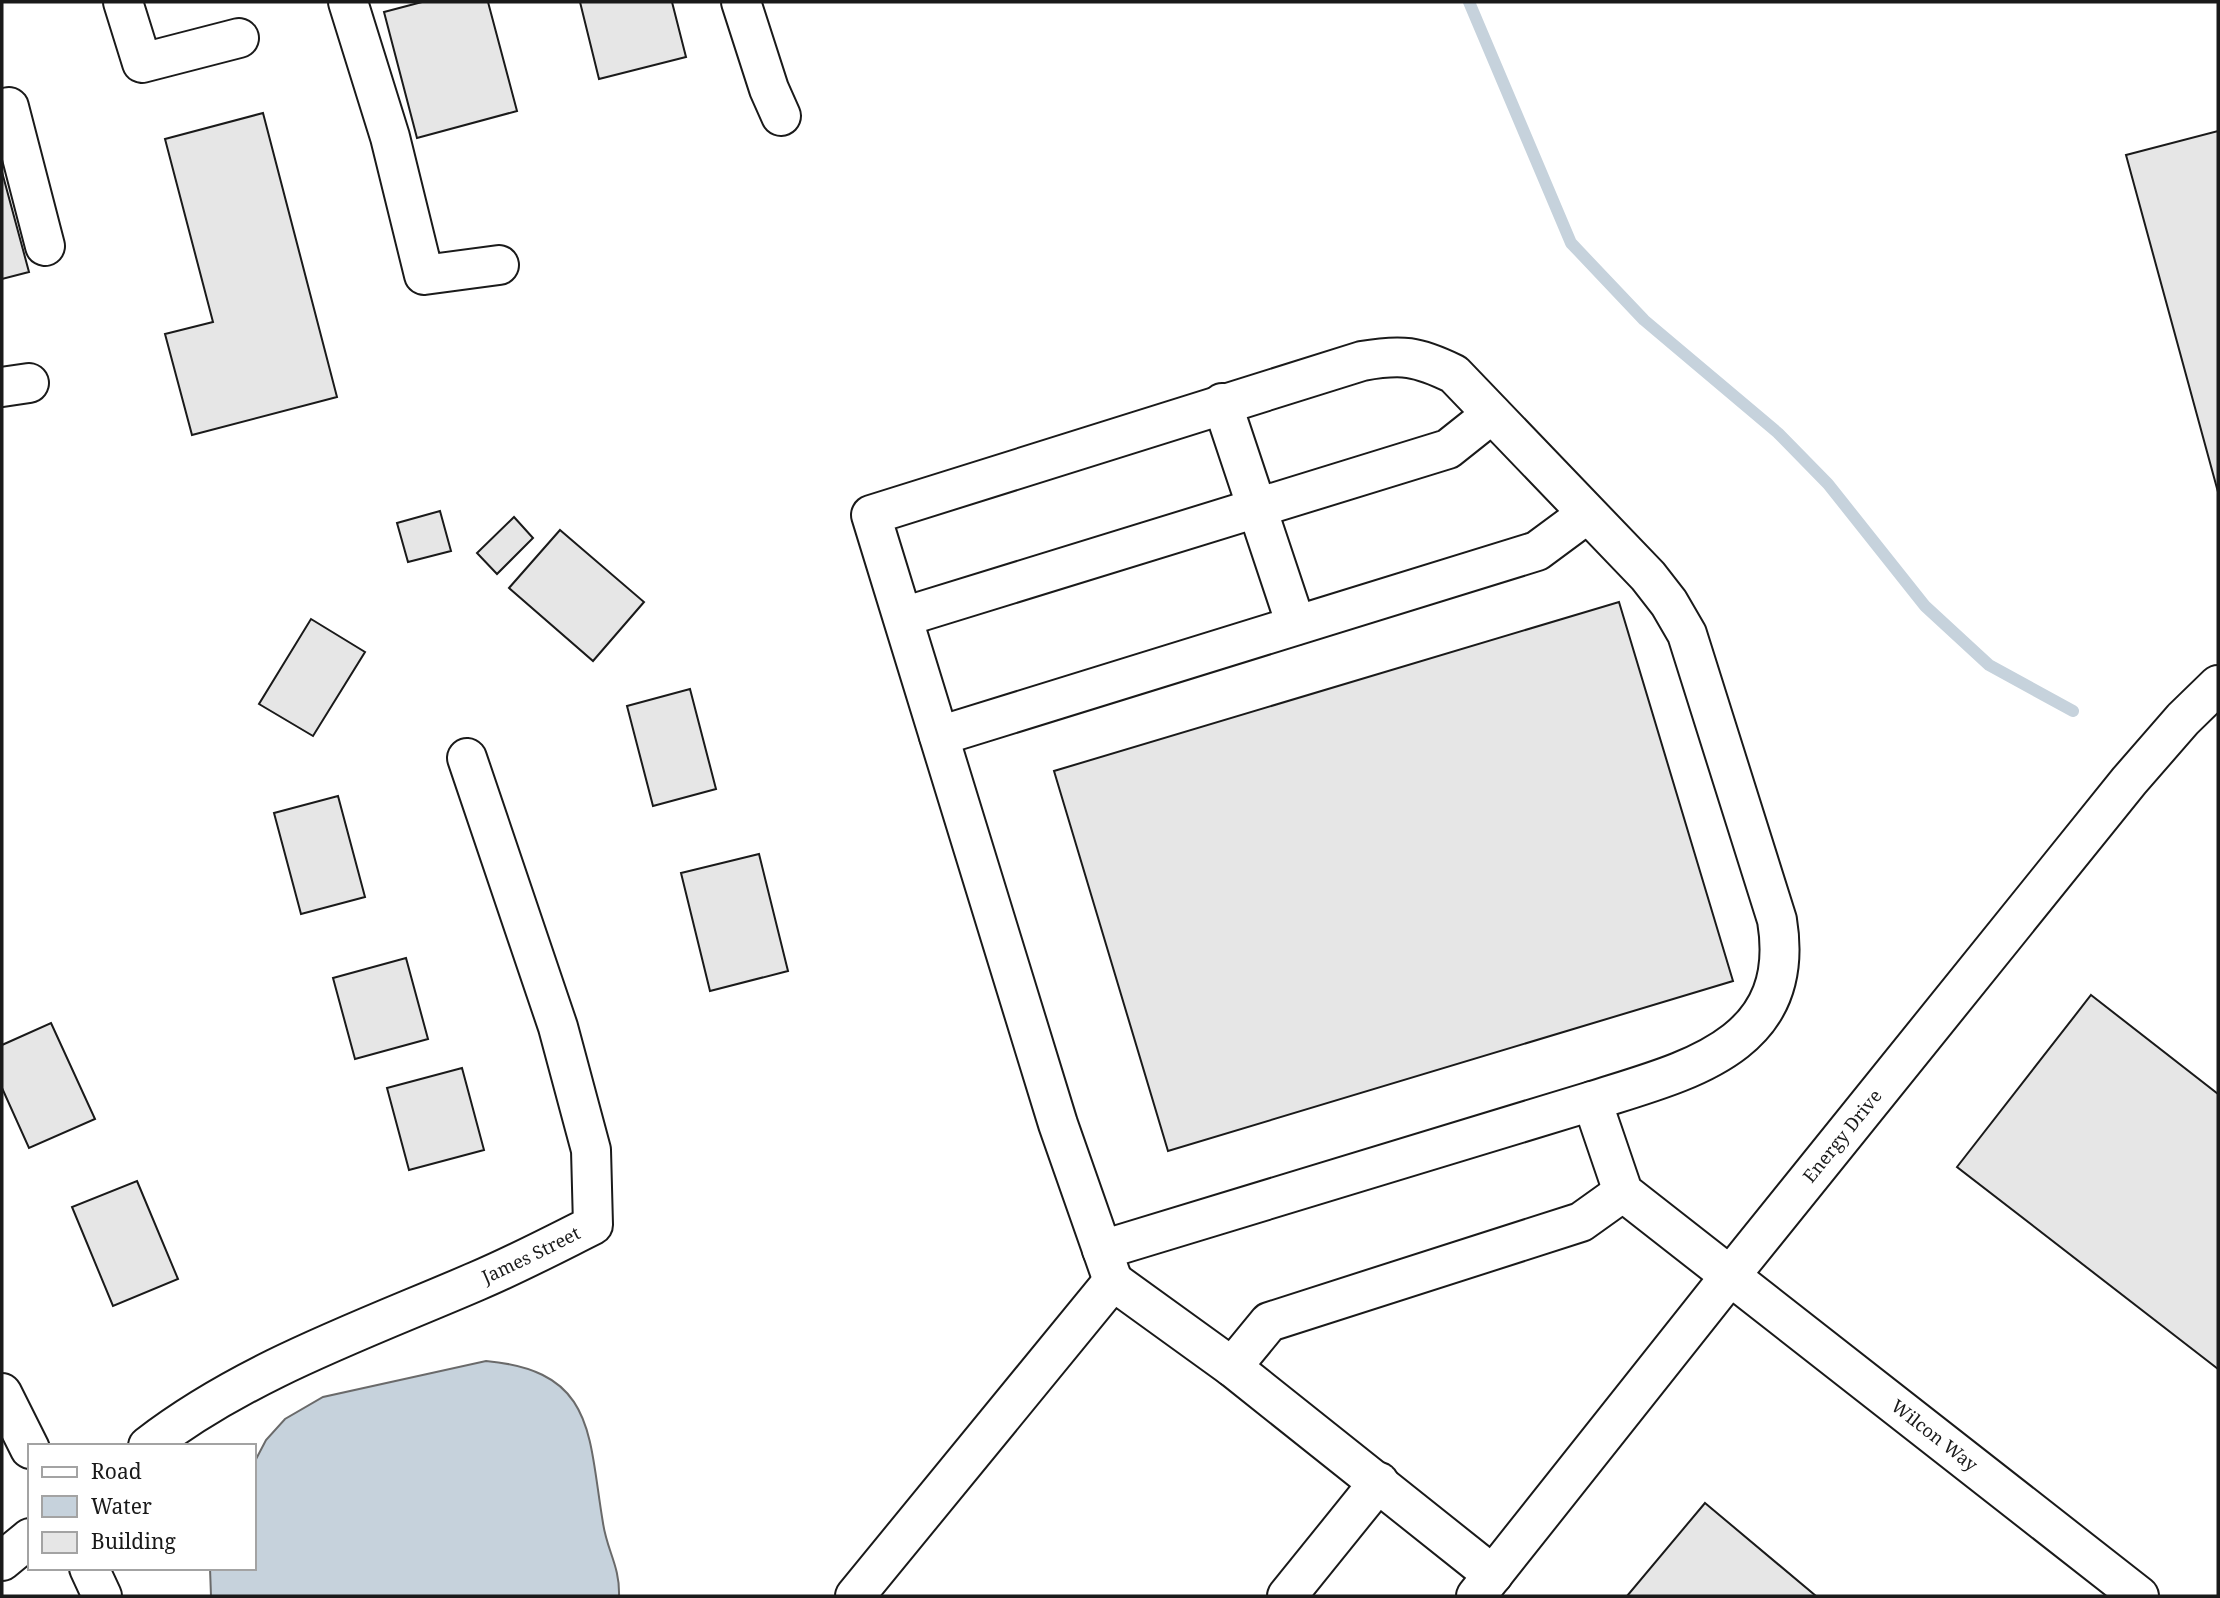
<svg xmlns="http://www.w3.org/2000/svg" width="2220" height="1598" viewBox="0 0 2220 1598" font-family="'Noto Serif',serif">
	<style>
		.water { fill: #c6d2dc; stroke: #6a6a6a; stroke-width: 2 }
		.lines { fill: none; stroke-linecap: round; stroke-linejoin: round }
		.stream { stroke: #c6d2dc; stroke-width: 12 }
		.building { fill: #e6e6e6; stroke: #1a1a1a; stroke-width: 2 }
		.minor-casing { stroke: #1a1a1a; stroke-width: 42 }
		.minor { stroke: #fff; stroke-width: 38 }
		.labels { text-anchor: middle; stroke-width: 5; stroke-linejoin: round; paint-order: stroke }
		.street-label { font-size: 18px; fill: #1a1a1a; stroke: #fff }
	</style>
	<rect width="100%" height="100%" fill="#fff"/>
	<path class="water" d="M486,1361C596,1371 588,1435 603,1523C607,1551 620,1566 619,1596H211L210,1568H254V1463L266,1440L285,1419L323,1397Z"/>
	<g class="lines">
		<polyline class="stream" points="1469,2 1571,243 1644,320 1778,433 1828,484 1925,606 1989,665 2073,711"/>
	</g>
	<g class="building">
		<polygon points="422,2 488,2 517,111 417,138 384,12"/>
		<polygon points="580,2 672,2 686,57 599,79"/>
		<polygon points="263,113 337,397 192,435 165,334 213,322 165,139"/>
		<polygon points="2218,131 2218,492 2126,155"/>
		<polygon points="2,172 29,272 2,279"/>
		<polygon points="440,511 451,551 408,562 397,523"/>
		<polygon points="514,517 533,538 497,574 477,553"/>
		<polygon points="560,530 644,602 593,661 509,588"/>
		<polygon points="1619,602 1733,981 1168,1151 1054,771"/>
		<polygon points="311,619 365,652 313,736 259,704"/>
		<polygon points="690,689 716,789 653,806 627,706"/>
		<polygon points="338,796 365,897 301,914 274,813"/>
		<polygon points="759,854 788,971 710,991 681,873"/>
		<polygon points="406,958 428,1039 355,1059 333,978"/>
		<polygon points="2091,995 2218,1094 2218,1369 1957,1167"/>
		<polygon points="51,1023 95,1119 29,1148 2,1088 2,1045"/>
		<polygon points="462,1068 484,1150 409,1170 387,1088"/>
		<polygon points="137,1181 178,1279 113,1306 72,1207"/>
		<polygon points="1705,1503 1816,1596 1627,1596"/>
	</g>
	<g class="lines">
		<defs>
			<g id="minor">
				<polyline points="123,2 142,63 239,38"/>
				<polyline points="348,2 390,137 424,275 499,265"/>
				<polyline points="741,2 769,89 781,116"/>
				<polyline points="9,107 45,246"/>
				<polyline points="2,387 29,383"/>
				<polyline points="1222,403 1296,625"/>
				<polyline points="903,617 1448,449 1492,414"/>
				<polyline points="939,736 1537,551 1587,514"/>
				<polyline points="1102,1250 1592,1101"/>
				<path id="s1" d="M1113,1281L1058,1124L871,515L1362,361C1402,354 1417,356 1454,374L1648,576L1669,603L1687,634L1777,920C1798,1047 1686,1071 1592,1101L1623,1192L2139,1596"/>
				<polyline points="1232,1367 1269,1322 1581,1222 1623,1192"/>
				<polyline points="2,1393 30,1449"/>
				<path id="s2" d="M148,1446C245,1371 366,1329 477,1281C517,1264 555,1244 593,1225L591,1150L558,1027L467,758"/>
				<polyline points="2,1561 30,1538"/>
				<polyline points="89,1568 102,1596"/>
				<polyline points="855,1596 1113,1281 1232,1367 1493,1575"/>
				<polyline points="1287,1596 1379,1482"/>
				<path id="s3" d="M1476,1596L1730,1276L2129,781L2183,719L2218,685"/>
			</g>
		</defs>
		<use href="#minor" class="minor-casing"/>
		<use href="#minor" class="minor"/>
	</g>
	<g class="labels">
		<g class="street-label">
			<text dy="6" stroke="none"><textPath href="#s3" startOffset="588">Energy Drive</textPath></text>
			<text dy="6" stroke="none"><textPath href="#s2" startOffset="429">James Street</textPath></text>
			<text dy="6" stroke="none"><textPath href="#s1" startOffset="2846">Wilcon Way</textPath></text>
		</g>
	</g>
	<rect width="2220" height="1598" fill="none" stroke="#1a1a1a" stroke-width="7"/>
	<rect x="28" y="1444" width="228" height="126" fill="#ffffff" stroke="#a3a3a3" stroke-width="2"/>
	<rect x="42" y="1467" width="35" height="10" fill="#ffffff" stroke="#a3a3a3" stroke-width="2"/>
	<text x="91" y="1479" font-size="21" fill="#1a1a1a">Road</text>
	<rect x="42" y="1496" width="35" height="21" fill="#c6d2dc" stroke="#a3a3a3" stroke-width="2"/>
	<text x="91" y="1514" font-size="21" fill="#1a1a1a">Water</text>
	<rect x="42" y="1532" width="35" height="21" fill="#e6e6e6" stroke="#a3a3a3" stroke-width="2"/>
	<text x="91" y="1549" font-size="21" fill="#1a1a1a">Building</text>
</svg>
